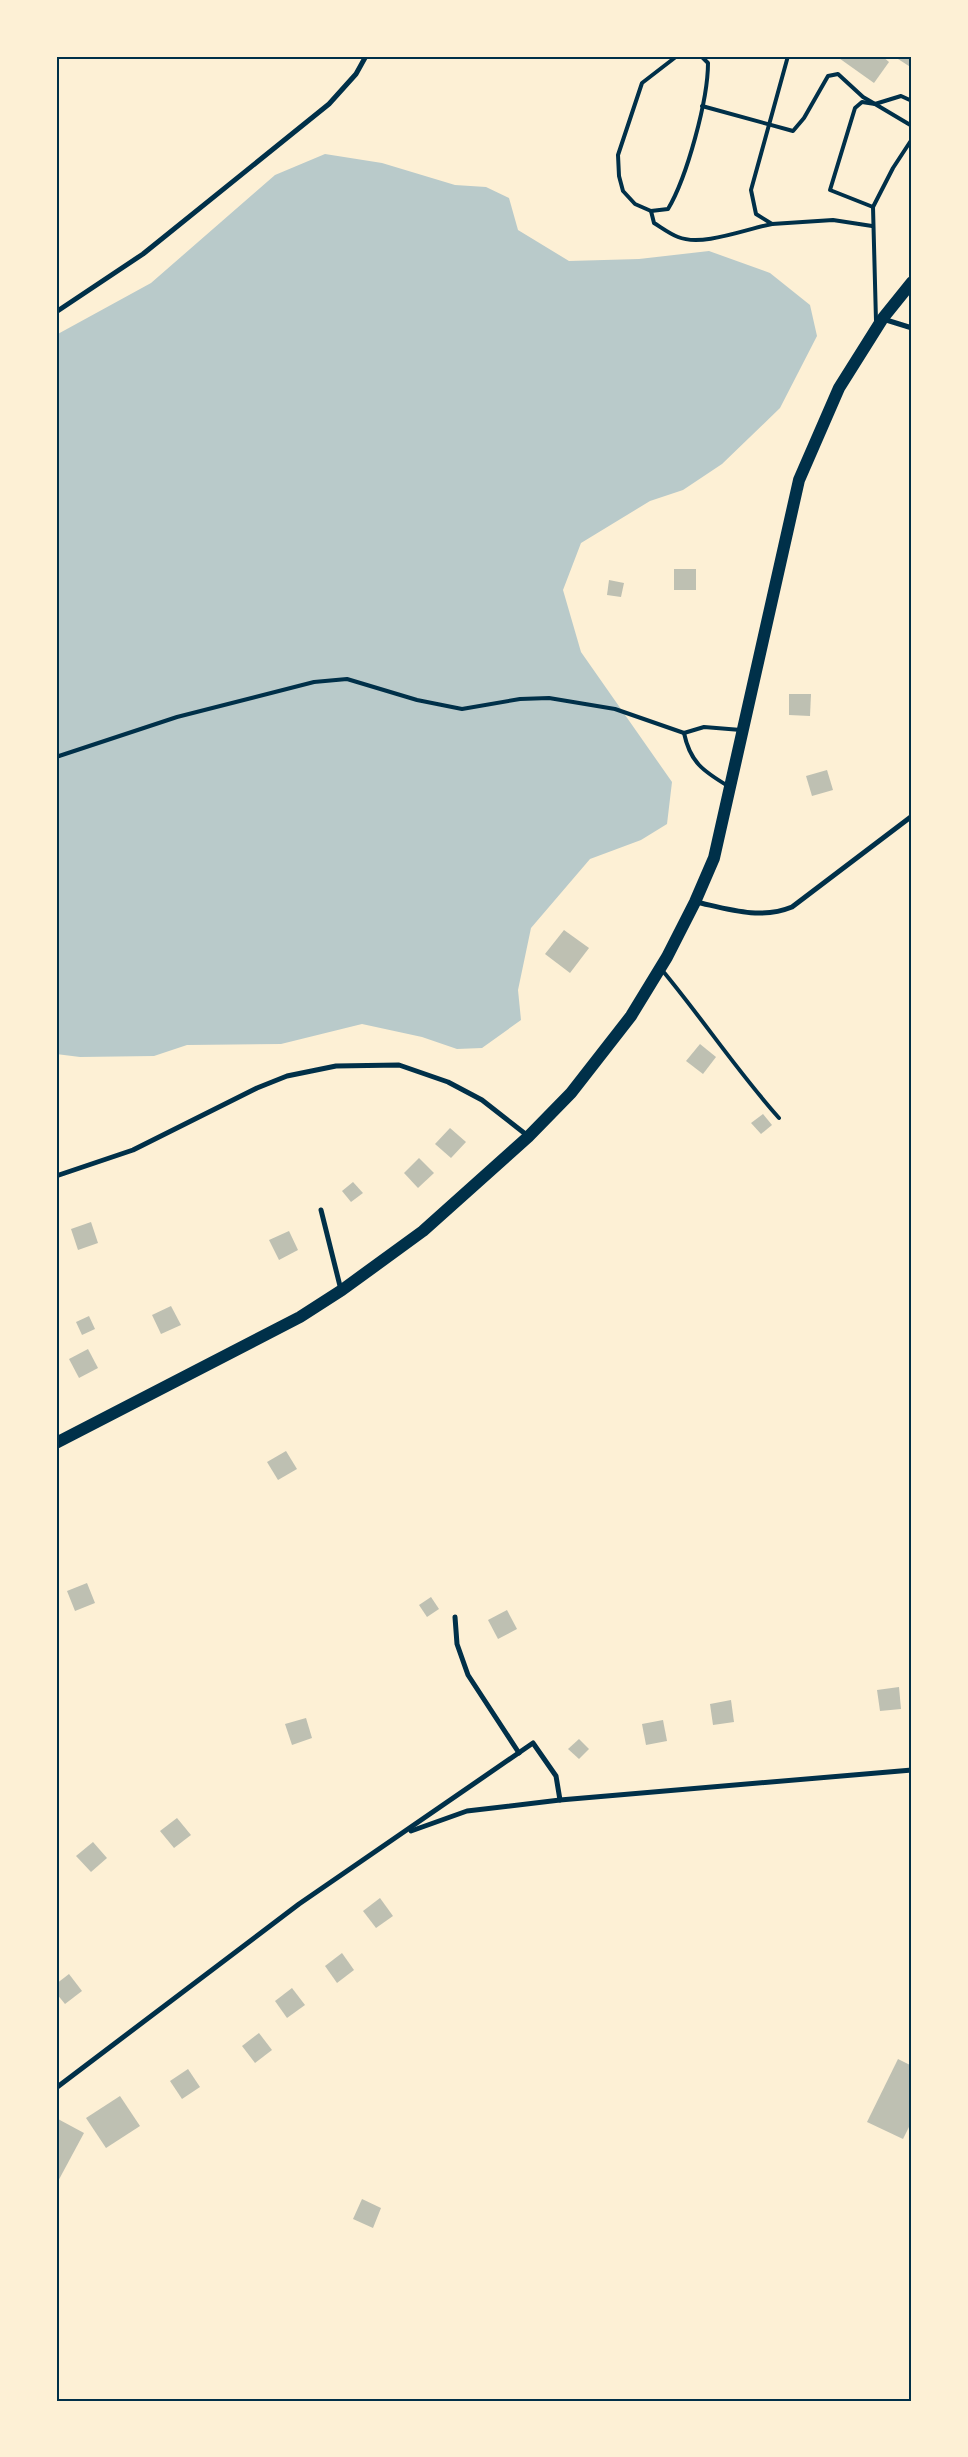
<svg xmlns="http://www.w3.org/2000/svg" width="968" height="2457" viewBox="0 0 968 2457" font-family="'Noto Serif',serif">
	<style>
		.green { fill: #b9caca }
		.building { fill: #bec0b2 }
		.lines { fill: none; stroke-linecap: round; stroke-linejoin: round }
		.service { stroke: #003049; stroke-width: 4 }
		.minor { stroke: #003049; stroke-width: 5 }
		.primary { stroke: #003049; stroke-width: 12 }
		.neatline { fill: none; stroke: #003049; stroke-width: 2 }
	</style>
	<rect width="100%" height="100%" fill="#fdf0d5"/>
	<polygon class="green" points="325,154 382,163 455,185 486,187 509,198 518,230 569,261 639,259 709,251 770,273 810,305 817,336 780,408 722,464 683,490 650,501 581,543 563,590 581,652 672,782 667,824 641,840 590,859 531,928 518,990 521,1020 482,1048 457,1049 422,1037 362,1024 281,1044 187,1045 154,1056 80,1057 56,1054 56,335 151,283 275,175"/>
	<g class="building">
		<polygon points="836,56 882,56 889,62 874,83"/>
		<polygon points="900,56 912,56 912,68 898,59"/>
		<rect x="674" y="569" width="22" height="21"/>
		<polygon points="609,580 624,583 621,597 607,595"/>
		<polygon points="789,694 811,694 810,716 789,715"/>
		<polygon points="827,770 833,790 812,796 806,776"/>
		<polygon points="564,930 589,948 570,973 545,954"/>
		<polygon points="700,1044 716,1057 703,1074 686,1061"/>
		<polygon points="763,1114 772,1125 761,1134 751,1123"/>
		<polygon points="450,1128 466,1142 451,1158 435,1144"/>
		<polygon points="419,1158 434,1173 418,1188 404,1173"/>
		<polygon points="353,1182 363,1193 351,1202 342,1191"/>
		<polygon points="91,1222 98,1243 78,1250 71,1229"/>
		<polygon points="289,1231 298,1250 279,1260 269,1240"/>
		<polygon points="171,1306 181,1325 161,1334 152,1315"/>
		<polygon points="89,1316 95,1329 82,1335 76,1322"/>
		<polygon points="88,1349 98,1368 79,1378 69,1359"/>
		<polygon points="286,1451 297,1469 278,1480 267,1462"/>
		<polygon points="87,1583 95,1603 75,1611 67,1591"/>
		<polygon points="431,1597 439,1609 427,1617 419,1605"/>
		<polygon points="507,1610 517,1629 498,1639 488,1620"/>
		<polygon points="899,1687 901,1709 880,1711 877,1690"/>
		<polygon points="731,1700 734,1722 713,1725 710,1704"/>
		<polygon points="306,1718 312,1738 292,1745 285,1724"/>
		<polygon points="663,1720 667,1741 646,1745 642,1724"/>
		<polygon points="579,1739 589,1749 579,1759 568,1749"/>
		<polygon points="177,1818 191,1835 174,1848 160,1831"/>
		<polygon points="93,1842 107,1858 91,1872 76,1856"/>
		<polygon points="380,1898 393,1916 376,1928 363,1911"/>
		<polygon points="342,1953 354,1970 337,1983 325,1966"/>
		<polygon points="69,1974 82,1991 65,2004 56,1993 56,1984"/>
		<polygon points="292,1988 305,2005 287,2018 275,2001"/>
		<polygon points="259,2033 272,2050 255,2063 242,2046"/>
		<polygon points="898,2059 912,2066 912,2121 903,2139 867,2122"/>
		<polygon points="188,2069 200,2087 182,2099 170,2081"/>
		<polygon points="120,2096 140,2126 106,2148 86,2118"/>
		<polygon points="58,2119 84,2133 56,2185 56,2123"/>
		<polygon points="362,2199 381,2208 373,2228 353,2219"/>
	</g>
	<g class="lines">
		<g class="service">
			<path d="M677,56L642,83L618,155L619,176L623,191L635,204L651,211L668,209C687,177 708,100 708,63L701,56"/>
			<polyline points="788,56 751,190 756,214 772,224 833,220 872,226"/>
			<polyline points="702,106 793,131 804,118 828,76 838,74 863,97 875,104 901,96 912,101"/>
			<polyline points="873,207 830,190 855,108 862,102 875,104 912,126"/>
			<path d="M651,211L654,223C662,228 670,234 678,237C702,247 746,229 772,224"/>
			<polyline points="876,321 873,207 893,168 912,139"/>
			<path d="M684,733C690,762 703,771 728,786"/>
			<polyline points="56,757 177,717 314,682 347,679 417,700 462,709 520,699 549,698 615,709 684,733 704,727 741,730"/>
			<path d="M662,970C702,1018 737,1071 779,1118"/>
		</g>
		<g class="minor">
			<polyline points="56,312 143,254 329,104 356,74 366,56"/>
			<polyline points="883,319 912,328"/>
			<path d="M696,902C728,909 760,920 792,907L912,816"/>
			<polyline points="56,1176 133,1150 257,1088 287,1076 336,1066 399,1065 448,1082 482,1100 528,1136"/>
			<polyline points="321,1210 341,1290"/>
			<polyline points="455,1617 457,1644 468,1675 519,1753"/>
			<polyline points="411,1831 467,1811 560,1800 912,1770"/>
			<polyline points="56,2088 299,1904 533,1743 556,1776 560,1800"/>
		</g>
		<polyline class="primary" points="56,1443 300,1317 342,1290 423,1231 528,1137 571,1093 631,1016 667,957 695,902 714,858 799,480 839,388 883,318 912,282"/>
	</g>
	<rect width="968" height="2457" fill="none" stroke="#fdf0d5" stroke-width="115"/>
	<rect x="58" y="58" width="852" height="2342" class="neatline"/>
</svg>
